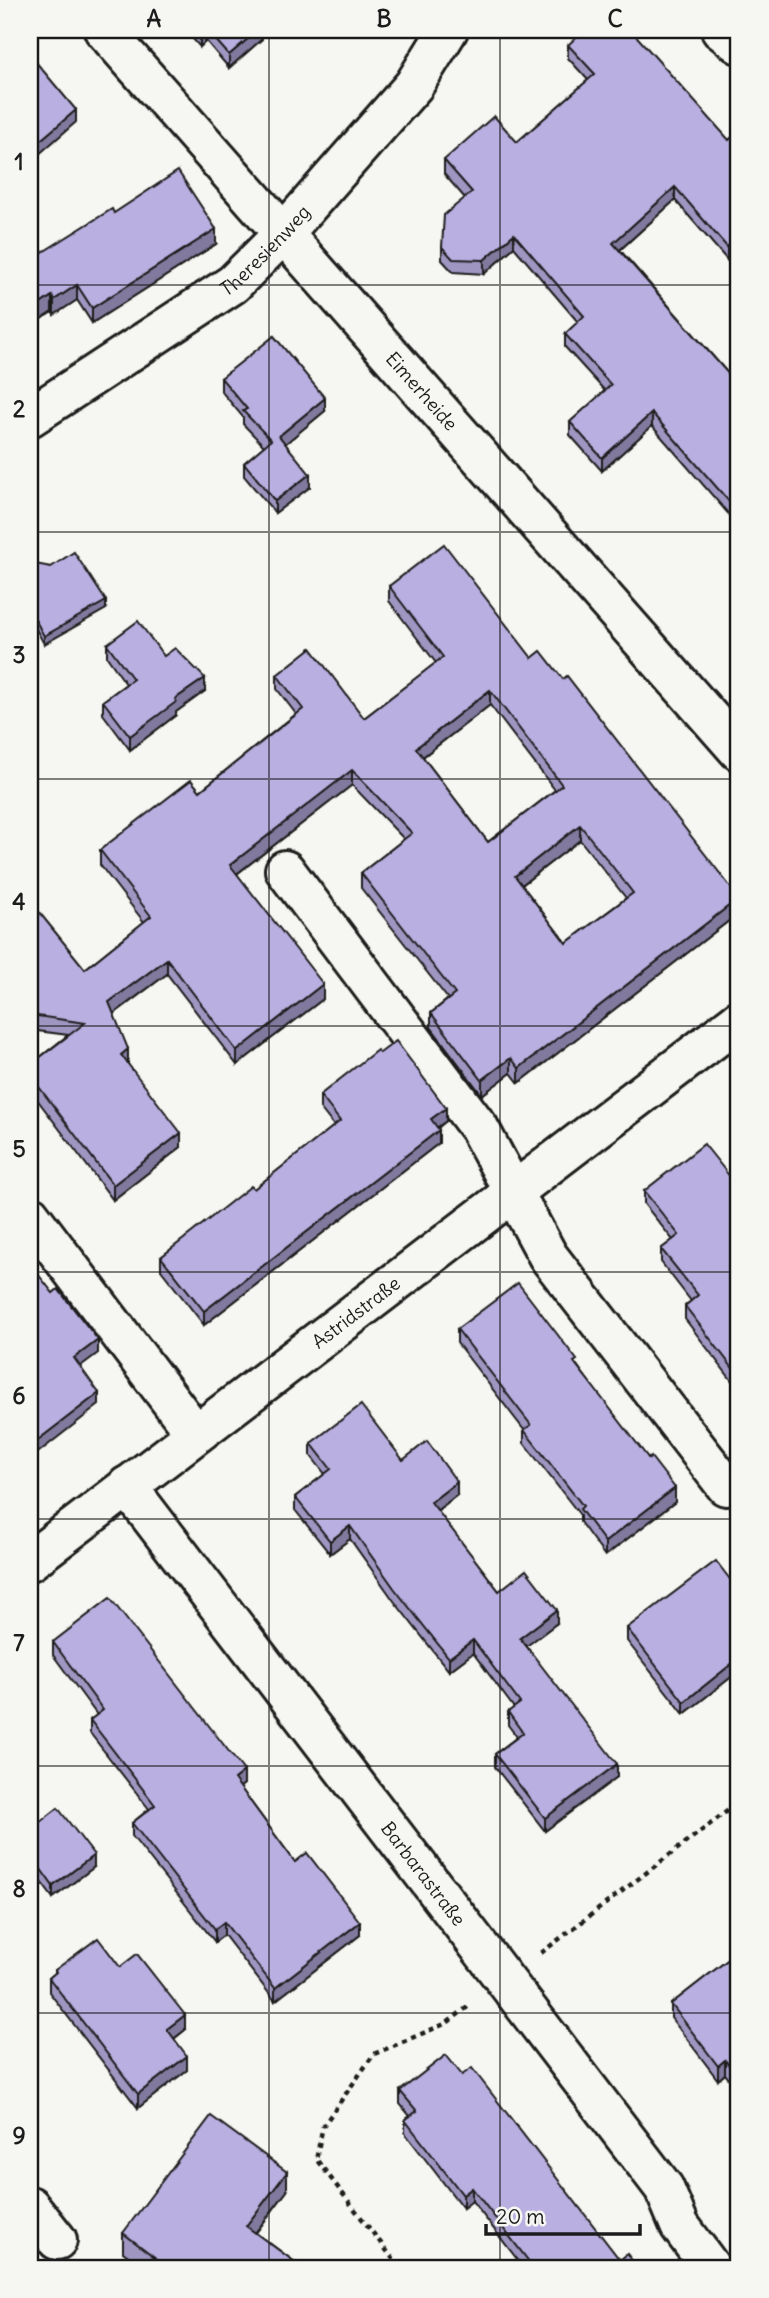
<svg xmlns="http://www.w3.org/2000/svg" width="769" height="2298" viewBox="0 0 769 2298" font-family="Delius,sans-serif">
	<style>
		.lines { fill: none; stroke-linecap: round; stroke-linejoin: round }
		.street-casing { stroke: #1c1c1c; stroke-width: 44 }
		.path { stroke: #1c1c1c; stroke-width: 4.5; stroke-dasharray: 5 5; stroke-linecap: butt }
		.street { stroke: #f6f6f2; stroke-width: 38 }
		.wall { fill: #a096c2; stroke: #1c1c1c; stroke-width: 2; fill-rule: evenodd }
		.shaded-wall { fill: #827a9e; stroke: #1c1c1c; stroke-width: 2 }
		.building { fill: #baafe1; stroke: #1c1c1c; stroke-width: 2; fill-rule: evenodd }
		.grid { fill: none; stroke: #1c1c1c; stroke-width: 2; stroke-opacity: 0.55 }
		.labels { text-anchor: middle; stroke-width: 6; stroke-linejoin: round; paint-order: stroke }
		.street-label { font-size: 19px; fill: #1c1c1c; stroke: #f6f6f2 }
		.neatline { fill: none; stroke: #1c1c1c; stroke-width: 2.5 }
		.grid-label { font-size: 23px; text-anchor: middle; font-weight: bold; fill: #1c1c1c }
	</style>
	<rect width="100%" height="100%" fill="#f6f6f2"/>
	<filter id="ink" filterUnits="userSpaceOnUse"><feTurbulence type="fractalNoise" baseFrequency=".0143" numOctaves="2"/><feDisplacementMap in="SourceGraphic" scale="14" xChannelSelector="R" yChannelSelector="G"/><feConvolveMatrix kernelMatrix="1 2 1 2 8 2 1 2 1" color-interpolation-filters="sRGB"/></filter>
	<g filter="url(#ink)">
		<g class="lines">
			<defs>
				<g id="street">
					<path id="s1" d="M104,30L739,751"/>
					<polyline points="721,30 739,44"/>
					<path id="s2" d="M30,417L233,284L284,233L414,85L448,30"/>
					<polyline points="285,870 479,1128 548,1256 726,1486"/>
					<polyline points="30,1215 195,1433"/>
					<path id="s3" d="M127,1486L664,2188L680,2226L711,2268"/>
					<path id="s4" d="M30,1561L739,1020"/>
					<polyline points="30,2206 57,2240"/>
				</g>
			</defs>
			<use href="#street" class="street-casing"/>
			<g class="path">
				<polyline points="541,1953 739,1802"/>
				<polyline points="400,2268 316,2159 323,2126 374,2054 447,2023 469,2006"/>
			</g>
			<use href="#street" class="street"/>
		</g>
		<g class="wall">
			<polygon points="185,30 262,30 262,39 229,68 206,41 200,47"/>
			<polygon points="568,45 729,140 739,131 739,249 727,260 675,200 620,250 739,386 739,526 652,426 602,471 570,435 570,422 605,391 565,347 565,334 578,322 514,247 484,274 453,272 442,260 442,247 465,198 444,174 444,160 517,142 588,80 568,58"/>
			<polygon points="114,213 216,244 92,323 77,300 54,315 52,312 30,326 30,260"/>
			<polygon points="221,378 325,411 285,444 310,487 275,513 244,476 244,463 264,446 243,424 243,417 221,391"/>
			<polygon points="30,563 106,609 44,644 30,618"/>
			<path d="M389,586L532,658L739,913L519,1083L511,1073L482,1095L431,1027V1013L448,999L361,888V873L404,839L352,785L237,874L323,999L237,1065L167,974L114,1014L128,1064L181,1147L113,1200L30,1090V1065L68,1035L30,1030V919L85,969L144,922L100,865V850L200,791L296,714L277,689V675L364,718L436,663L389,601ZM490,705L555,790L488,842L423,757ZM580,840L626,898L566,943L522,885Z"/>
			<polygon points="107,644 164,656 205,691 176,712 176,715 130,750 103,714 103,701 126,684 107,657"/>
			<polygon points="320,1095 446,1121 438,1128 439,1143 204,1325 161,1270 161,1257 254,1189 334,1126 320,1108"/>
			<polygon points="739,1188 739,1390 685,1319 685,1306 691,1301 661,1262 661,1249 673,1240 644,1204 644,1191"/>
			<polygon points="457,1329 577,1365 675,1502 605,1556 580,1522 580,1515 524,1443 524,1430 457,1343"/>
			<polygon points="311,1443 403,1460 457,1495 437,1511 499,1591 557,1623 526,1646 617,1777 545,1831 495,1767 495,1754 517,1737 508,1725 508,1712 514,1708 473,1653 449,1671 394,1601 350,1539 330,1554 295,1510 295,1497 325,1474 311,1456"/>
			<polygon points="739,1591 739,1671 684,1714 627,1641 627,1628"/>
			<polygon points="53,1642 244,1784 240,1787 295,1862 360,1935 275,2001 224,1935 215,1942 132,1836 132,1823 149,1809 90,1733 90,1720 97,1715 53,1655"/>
			<polygon points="30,1828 94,1867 53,1898 30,1867"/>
			<polygon points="739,1951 739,2092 725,2074 718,2080 671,2018 671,2004"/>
			<polygon points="120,1967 185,2030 174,2039 187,2070 138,2108 49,1992 49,1978 55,1973 55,1970"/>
			<polygon points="400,2091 620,2260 638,2268 524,2268 472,2201 463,2208 405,2133 405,2120 410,2116 400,2104"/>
			<polygon points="287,2191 256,2233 303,2268 144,2268 123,2252 123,2233"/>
		</g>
		<g class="shaded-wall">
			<polygon points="205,30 206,30 206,41 200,47 200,34"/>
			<polygon points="258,30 262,30 262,39 229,68 229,55"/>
			<polygon points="76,110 76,122 30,162 30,149"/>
			<polygon points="675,187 675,200 613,256 613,243"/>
			<polygon points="216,229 216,244 92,323 92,308"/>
			<polygon points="514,234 514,247 484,274 484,260"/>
			<polygon points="739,236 739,249 727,260 727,247"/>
			<polygon points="77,285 77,300 54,315 54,300"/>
			<polygon points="52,296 52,312 30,326 30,311"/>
			<polygon points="325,398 325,411 279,449 279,436"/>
			<polygon points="652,413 652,426 602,471 602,458"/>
			<polygon points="310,474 310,487 275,513 275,501"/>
			<polygon points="106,601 106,609 44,644 44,636"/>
			<polygon points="205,678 205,691 176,712 176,715 130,750 130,736 175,699"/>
			<polygon points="490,690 490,705 416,762 416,748"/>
			<polygon points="352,770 352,785 230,879 230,865"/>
			<polygon points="580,825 580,840 515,890 515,876"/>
			<polygon points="739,898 739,913 519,1083 519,1068"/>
			<polygon points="167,959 167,974 109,1017 109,1002"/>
			<polygon points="323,984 323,999 237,1065 237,1051"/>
			<polygon points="128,1049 128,1064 121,1055"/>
			<polygon points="511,1058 511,1073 482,1095 482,1080"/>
			<polygon points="446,1108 446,1121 431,1132 431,1119"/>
			<polygon points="439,1130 439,1143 204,1325 204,1311"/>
			<polygon points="181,1133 181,1147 113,1200 113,1185"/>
			<polygon points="98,1340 98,1353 74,1371 74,1358"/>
			<polygon points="99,1393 99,1405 30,1459 30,1446"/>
			<polygon points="457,1482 457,1495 431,1515 431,1502"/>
			<polygon points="675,1488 675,1502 605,1556 605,1542"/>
			<polygon points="350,1526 350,1539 330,1554 330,1541"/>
			<polygon points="557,1610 557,1623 520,1651 520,1638"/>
			<polygon points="473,1640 473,1653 449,1671 449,1658"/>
			<polygon points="739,1658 739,1671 684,1714 684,1702"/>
			<polygon points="617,1764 617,1777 545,1831 545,1818"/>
			<polygon points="244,1771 244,1784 234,1792 234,1779"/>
			<polygon points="94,1855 94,1867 53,1898 53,1886"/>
			<polygon points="224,1922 224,1935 215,1942 215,1929"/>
			<polygon points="360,1922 360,1935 275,2001 275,1988"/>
			<polygon points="185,2015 185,2030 167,2044 167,2029"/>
			<polygon points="187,2056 187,2070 138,2108 138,2094"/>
			<polygon points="725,2060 725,2074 718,2080 718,2066"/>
			<polygon points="287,2172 287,2191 246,2245 246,2226"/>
			<polygon points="472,2188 472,2201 463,2208 463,2195"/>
		</g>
		<g class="building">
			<polygon points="196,30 205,30 200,34"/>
			<polygon points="207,30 258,30 229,55"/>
			<polygon points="584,30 631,30 729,140 739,131 739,236 727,247 675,187 613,243 739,386 739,513 652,413 602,458 570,422 611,385 565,334 584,316 514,234 484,260 453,259 442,247 444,215 472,192 444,160 494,116 517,142 595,74 568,45"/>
			<polygon points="30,55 76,110 30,149"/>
			<polygon points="178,171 216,229 92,308 77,285 54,300 52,296 30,311 30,260 112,209 114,213"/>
			<polygon points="274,336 325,398 279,436 310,474 275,501 244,463 271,440 243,411 247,409 221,378"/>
			<path d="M444,544L532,658L541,651L563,679L567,676L739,898L519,1068L511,1058L482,1080L431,1013L455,994L361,873L412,833L352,770L230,865L323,984L237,1051L167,959L109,1002L128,1049L121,1055L181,1133L113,1185L30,1075V1065L85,1023L30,1015V919L39,912L85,969L151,916L100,850L191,780L200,791L303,709L277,675L311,648L364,718L443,657L389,586ZM490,690L562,785L488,842L416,748ZM580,825L633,893L566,943L515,876Z"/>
			<polygon points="74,552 106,601 44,636 30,610 30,563 51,567"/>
			<polygon points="138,621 164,656 175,648 205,678 175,699 176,702 130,736 103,701 133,679 107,644"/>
			<polygon points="396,1041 446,1108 431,1119 439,1130 204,1311 161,1257 251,1186 254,1189 340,1121 320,1095 377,1050 380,1053"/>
			<polygon points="704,1144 739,1188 739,1376 685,1306 698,1295 661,1249 679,1235 644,1191"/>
			<polygon points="30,1264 53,1293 58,1289 98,1340 74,1358 99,1393 30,1446"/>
			<polygon points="518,1283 577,1360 574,1362 649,1459 651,1457 675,1488 605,1542 580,1509 583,1506 524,1430 531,1425 457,1329"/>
			<polygon points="361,1405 403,1460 427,1441 457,1482 431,1502 499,1591 526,1570 557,1610 520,1638 617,1764 545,1818 495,1754 523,1733 508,1712 520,1703 473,1640 449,1658 394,1588 350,1526 330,1541 295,1497 331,1469 311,1443"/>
			<polygon points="716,1561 739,1591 739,1658 684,1702 627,1628"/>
			<polygon points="110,1598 244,1771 234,1779 295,1862 307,1853 360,1922 275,1988 224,1922 215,1929 132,1823 155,1805 90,1720 103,1710 53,1642"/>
			<polygon points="58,1808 94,1855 53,1886 30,1854 30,1828 31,1829"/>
			<polygon points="98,1938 120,1967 137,1954 185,2015 167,2029 187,2056 138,2094 49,1978 56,1972 55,1970"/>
			<polygon points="739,1951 739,2078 725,2060 718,2066 671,2004"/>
			<polygon points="446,2055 462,2075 472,2068 620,2260 627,2254 638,2268 534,2268 472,2188 463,2195 405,2120 417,2111 400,2091"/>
			<polygon points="211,2116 287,2172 246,2226 303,2268 169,2268 123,2233"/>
		</g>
	</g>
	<path class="grid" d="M269,30V2268M500,30V2268M30,285H739M30,532H739M30,779H739M30,1026H739M30,1272H739M30,1519H739M30,1766H739M30,2013H739"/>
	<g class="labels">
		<g class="street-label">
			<text dy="7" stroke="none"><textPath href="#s2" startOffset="289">Theresienweg</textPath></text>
			<text dy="7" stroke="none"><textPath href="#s1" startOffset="481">Eimerheide</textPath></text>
			<text dy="7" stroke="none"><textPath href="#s4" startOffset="410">Astridstraße</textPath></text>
			<text dy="7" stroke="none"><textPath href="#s3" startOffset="488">Barbarastraße</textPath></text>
		</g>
	</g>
	<rect width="769" height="2298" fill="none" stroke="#f6f6f2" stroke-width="77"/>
	<path d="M486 2224v10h154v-10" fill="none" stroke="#1c1c1c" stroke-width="3.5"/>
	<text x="496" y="2224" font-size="21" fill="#1c1c1c" stroke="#f6f6f2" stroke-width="5" paint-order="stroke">20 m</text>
	<rect x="38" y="38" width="692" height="2222" class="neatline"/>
	<g class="grid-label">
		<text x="154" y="27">A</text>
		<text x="384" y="27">B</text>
		<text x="615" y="27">C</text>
		<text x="19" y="170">1</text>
		<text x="19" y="417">2</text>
		<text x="19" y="663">3</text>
		<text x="19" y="910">4</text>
		<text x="19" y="1157">5</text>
		<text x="19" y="1404">6</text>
		<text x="19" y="1651">7</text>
		<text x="19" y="1897">8</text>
		<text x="19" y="2144">9</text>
	</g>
</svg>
